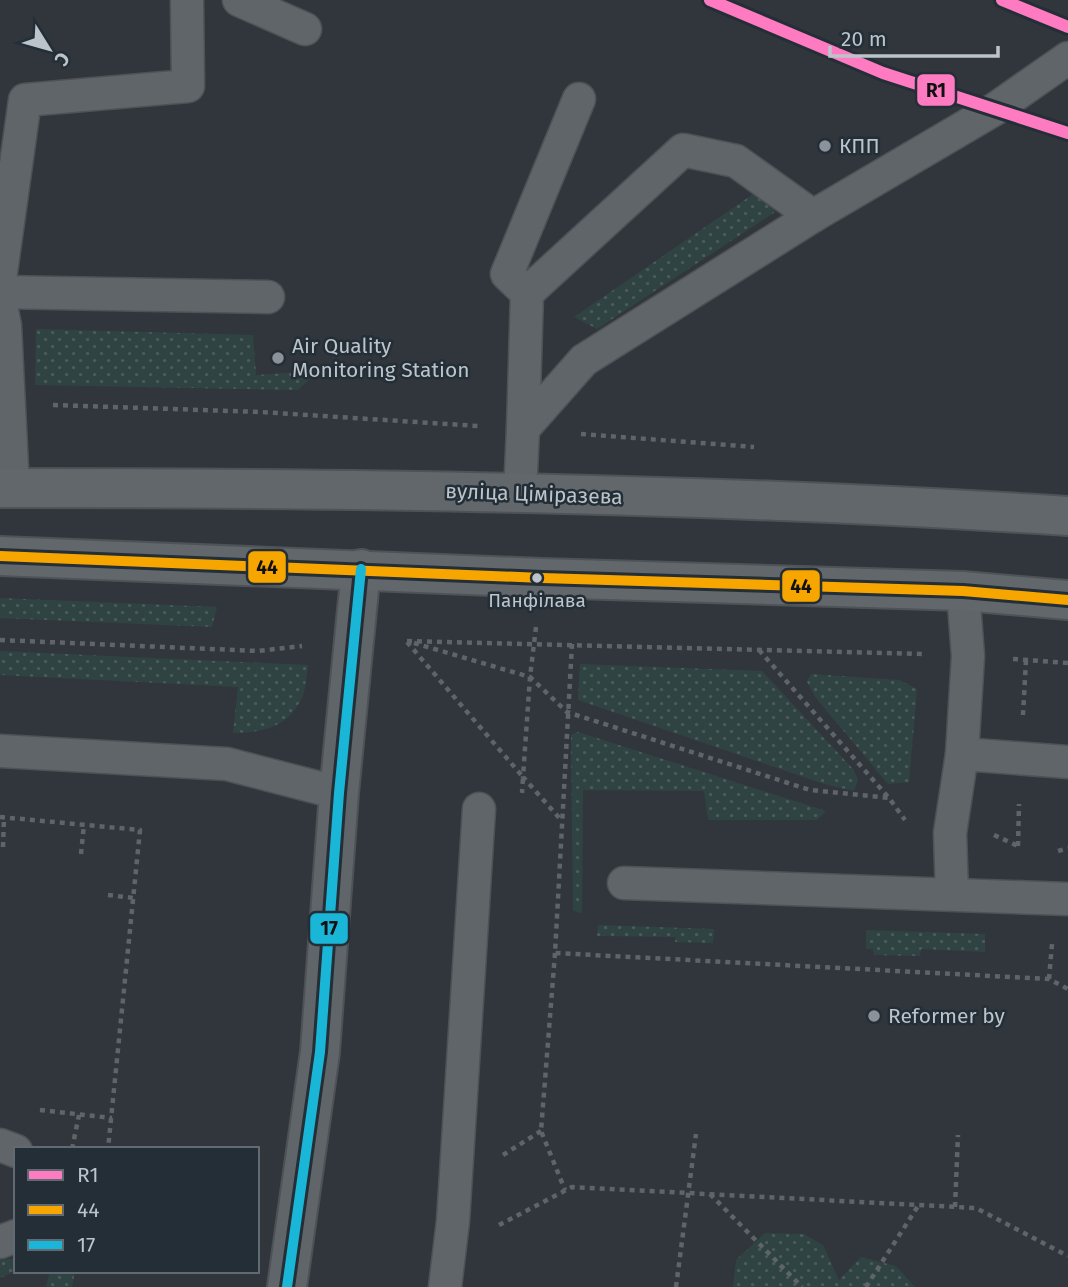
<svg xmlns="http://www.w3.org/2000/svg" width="1068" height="1287" viewBox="0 0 1068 1287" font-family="'Fira Sans',sans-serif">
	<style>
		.grass { fill: url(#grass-dots) }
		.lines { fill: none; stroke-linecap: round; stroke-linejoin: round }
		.lane-casing { stroke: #4e5256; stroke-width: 35 }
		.street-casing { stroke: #4e5256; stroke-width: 42 }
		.primary-casing { stroke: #4e5358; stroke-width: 42 }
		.path { stroke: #5e6468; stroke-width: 4.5; stroke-dasharray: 5 5; stroke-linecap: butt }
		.lane { stroke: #60656a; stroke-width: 32 }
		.street { stroke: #60656a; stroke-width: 38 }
		.primary { stroke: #62676c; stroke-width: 38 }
		.bus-1-casing { stroke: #242e36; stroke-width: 16 }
		.bus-2-casing { stroke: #242e36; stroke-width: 16 }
		.bus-1 { stroke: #f7a600; stroke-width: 10 }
		.bus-2 { stroke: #1ab6d8; stroke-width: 10 }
		.rail-1-casing { stroke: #242e36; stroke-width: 18 }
		.rail-1 { stroke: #fe7ac1; stroke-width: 12 }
		.poi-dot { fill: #8b9299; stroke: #242e36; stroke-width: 2.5 }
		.bus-dot { fill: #bcc4cb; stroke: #242e36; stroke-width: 2.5 }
		.labels { text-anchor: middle; stroke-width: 5; stroke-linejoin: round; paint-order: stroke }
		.bus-label { font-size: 19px; fill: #bcc4cb; stroke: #242e36 }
		.poi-label { font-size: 21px; fill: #bcc4cb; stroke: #242e36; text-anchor: start }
		.street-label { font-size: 21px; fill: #bcc4cb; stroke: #242e36 }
		.line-badge { stroke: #242e36; stroke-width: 2.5 }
		.pale-badge-label { font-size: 19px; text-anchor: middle; font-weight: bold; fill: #111 }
	</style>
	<defs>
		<pattern id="grass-dots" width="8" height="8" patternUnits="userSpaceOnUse" patternTransform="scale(1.75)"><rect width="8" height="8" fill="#304343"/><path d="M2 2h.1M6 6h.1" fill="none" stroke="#4c5c5d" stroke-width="1.8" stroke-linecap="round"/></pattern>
	</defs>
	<rect width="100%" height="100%" fill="#30363c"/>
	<g class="grass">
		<polygon points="759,190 775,212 597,329 574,317"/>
		<polygon points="36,329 253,335 256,375 318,371 298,390 35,385"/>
		<polygon points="0,598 217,607 212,627 0,618"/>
		<path d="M0,651L308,665C306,675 306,689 302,698C287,728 264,732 233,733L238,687L0,675Z"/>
		<polygon points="580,664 762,671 853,769 858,779 854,791 824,784 578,700"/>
		<polygon points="811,674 899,680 917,689 909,782 888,784 816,698 807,682"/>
		<polygon points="578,732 826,811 817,820 708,820 704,791 583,790 582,913 573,911 571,735"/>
		<polygon points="598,925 714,929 713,943 675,942 675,937 597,936"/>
		<polygon points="866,930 985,934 985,952 921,949 920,956 874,955 873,949 866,949"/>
		<polygon points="765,1233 804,1234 823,1245 839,1280 861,1257 896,1266 915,1287 733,1287 736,1260"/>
		<polygon points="16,1258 16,1271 0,1278 0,1260"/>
		<polygon points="50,1271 75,1271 72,1287 46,1287"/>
	</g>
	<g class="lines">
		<defs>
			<g id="lane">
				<polyline points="239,0 305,29"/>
				<polyline points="579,99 507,274 527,293 683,150 736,161 813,216"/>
				<polyline points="0,279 25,100 188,86 187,0"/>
				<polyline points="0,292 268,297"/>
				<polyline points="0,301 5,326 13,488"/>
				<polyline points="523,429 527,293"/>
				<polyline points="520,493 523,429 584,360 813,216 995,109 1068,58"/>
				<polyline points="0,751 227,764 339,793"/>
				<polyline points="962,754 1068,762"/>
				<polyline points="624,883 1068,899"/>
				<polyline points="952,894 950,833 962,754 968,656 963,591"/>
				<polyline points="0,1145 16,1151"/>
				<polyline points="0,1242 16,1236"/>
				<polyline points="445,1287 453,1221 479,809"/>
			</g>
			<polyline id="street" points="287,1287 320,1052 339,793 361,569"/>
			<g id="primary">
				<path d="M0,488C356,488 713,493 1068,516"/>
				<polyline points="0,556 542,578 963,591 1068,600"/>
			</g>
		</defs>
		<use href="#lane" class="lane-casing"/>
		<use href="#street" class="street-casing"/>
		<use href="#primary" class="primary-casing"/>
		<g class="path">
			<polyline points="53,405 261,412 478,426"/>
			<polyline points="581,434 754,447"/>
			<polyline points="536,627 530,677 523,777 562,821"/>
			<polyline points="0,640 258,651 302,646"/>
			<polyline points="407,641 924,654"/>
			<polyline points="407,642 523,777 522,793"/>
			<polyline points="414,643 530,677 567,712 810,790 889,798"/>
			<polyline points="572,644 555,953 1049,979 1068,989"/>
			<polyline points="759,650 889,798 905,820"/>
			<polyline points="1013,659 1068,663"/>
			<polyline points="1023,715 1026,660"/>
			<polyline points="0,817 140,830 108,1149"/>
			<polyline points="994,835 1018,846"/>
			<polyline points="1018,846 1019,804"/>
			<polyline points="3,847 4,817"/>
			<polyline points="1058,851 1068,848"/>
			<polyline points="81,854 84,824"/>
			<polyline points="108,895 134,898"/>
			<polyline points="555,953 541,1131 565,1190"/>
			<polyline points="1049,979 1052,944"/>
			<polyline points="40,1110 112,1118"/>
			<polyline points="72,1149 79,1115"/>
			<polyline points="503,1155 541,1131"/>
			<polyline points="710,1194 802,1287"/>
			<polyline points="955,1207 958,1135"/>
			<polyline points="499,1225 572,1187 976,1208 1068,1256"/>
			<polyline points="676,1287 696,1134"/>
			<polyline points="866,1287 918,1206"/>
		</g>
		<use href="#lane" class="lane"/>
		<use href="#street" class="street"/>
		<use href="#primary" class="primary"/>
		<defs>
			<polyline id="bus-1" points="0,556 542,578 963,591 1068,600"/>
			<polyline id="bus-2" points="287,1287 320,1052 339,793 361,569"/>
		</defs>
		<use href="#bus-1" class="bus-1-casing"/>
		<use href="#bus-2" class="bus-2-casing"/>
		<use href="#bus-1" class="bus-1"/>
		<use href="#bus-2" class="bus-2"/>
		<defs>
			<g id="rail-1">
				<polyline points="710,0 883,73 1068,133"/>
				<polyline points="1002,0 1068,27"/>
			</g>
		</defs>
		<use href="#rail-1" class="rail-1-casing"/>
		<use href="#rail-1" class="rail-1"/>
	</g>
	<g class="poi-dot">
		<circle cx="825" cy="146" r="7"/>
		<circle cx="278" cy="358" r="7"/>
		<circle cx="874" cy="1016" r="7"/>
	</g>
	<circle class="bus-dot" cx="537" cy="578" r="6"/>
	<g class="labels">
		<g class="bus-label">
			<text x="537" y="607">Панфілава</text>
		</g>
		<g class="poi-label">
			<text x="839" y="153">КПП</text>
			<text x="292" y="353">Air Quality<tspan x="292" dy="24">Monitoring Station</tspan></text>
			<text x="888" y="1023">Reformer by</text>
		</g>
		<g class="street-label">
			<text transform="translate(534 494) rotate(2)" y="7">вуліца Ціміразева</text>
		</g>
	</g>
	<g class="line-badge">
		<rect x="916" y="73" width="40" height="34" rx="7" fill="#fe7ac1"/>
		<rect x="247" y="550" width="40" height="34" rx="7" fill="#f7a600"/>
		<rect x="781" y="569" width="40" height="34" rx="7" fill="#f7a600"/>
		<rect x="309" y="912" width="40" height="33" rx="7" fill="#1ab6d8"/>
	</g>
	<g class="pale-badge-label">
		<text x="936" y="97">R1</text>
		<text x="267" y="574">44</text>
		<text x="801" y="593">44</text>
		<text x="329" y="935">17</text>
	</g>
	<rect x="14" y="1147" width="245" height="126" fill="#242e36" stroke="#616a72" stroke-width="2"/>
	<rect x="28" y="1170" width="35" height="10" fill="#fe7ac1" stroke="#616a72" stroke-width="2"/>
	<text x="77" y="1182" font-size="21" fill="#bcc4cb">R1</text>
	<rect x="28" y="1205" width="35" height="10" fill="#f7a600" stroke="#616a72" stroke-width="2"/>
	<text x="77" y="1217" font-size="21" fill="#bcc4cb">44</text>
	<rect x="28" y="1240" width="35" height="10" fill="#1ab6d8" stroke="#616a72" stroke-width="2"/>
	<text x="77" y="1252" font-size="21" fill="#bcc4cb">17</text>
	<g transform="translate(49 49) rotate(127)" stroke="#242e36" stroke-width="5" paint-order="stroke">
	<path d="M0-5L12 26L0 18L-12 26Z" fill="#bcc4cb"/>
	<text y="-10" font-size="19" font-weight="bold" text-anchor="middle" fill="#bcc4cb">С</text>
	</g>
	<path d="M830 46v10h168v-10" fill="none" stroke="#bcc4cb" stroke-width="3.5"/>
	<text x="841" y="46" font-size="21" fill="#bcc4cb" stroke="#242e36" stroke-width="5" paint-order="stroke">20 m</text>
</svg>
